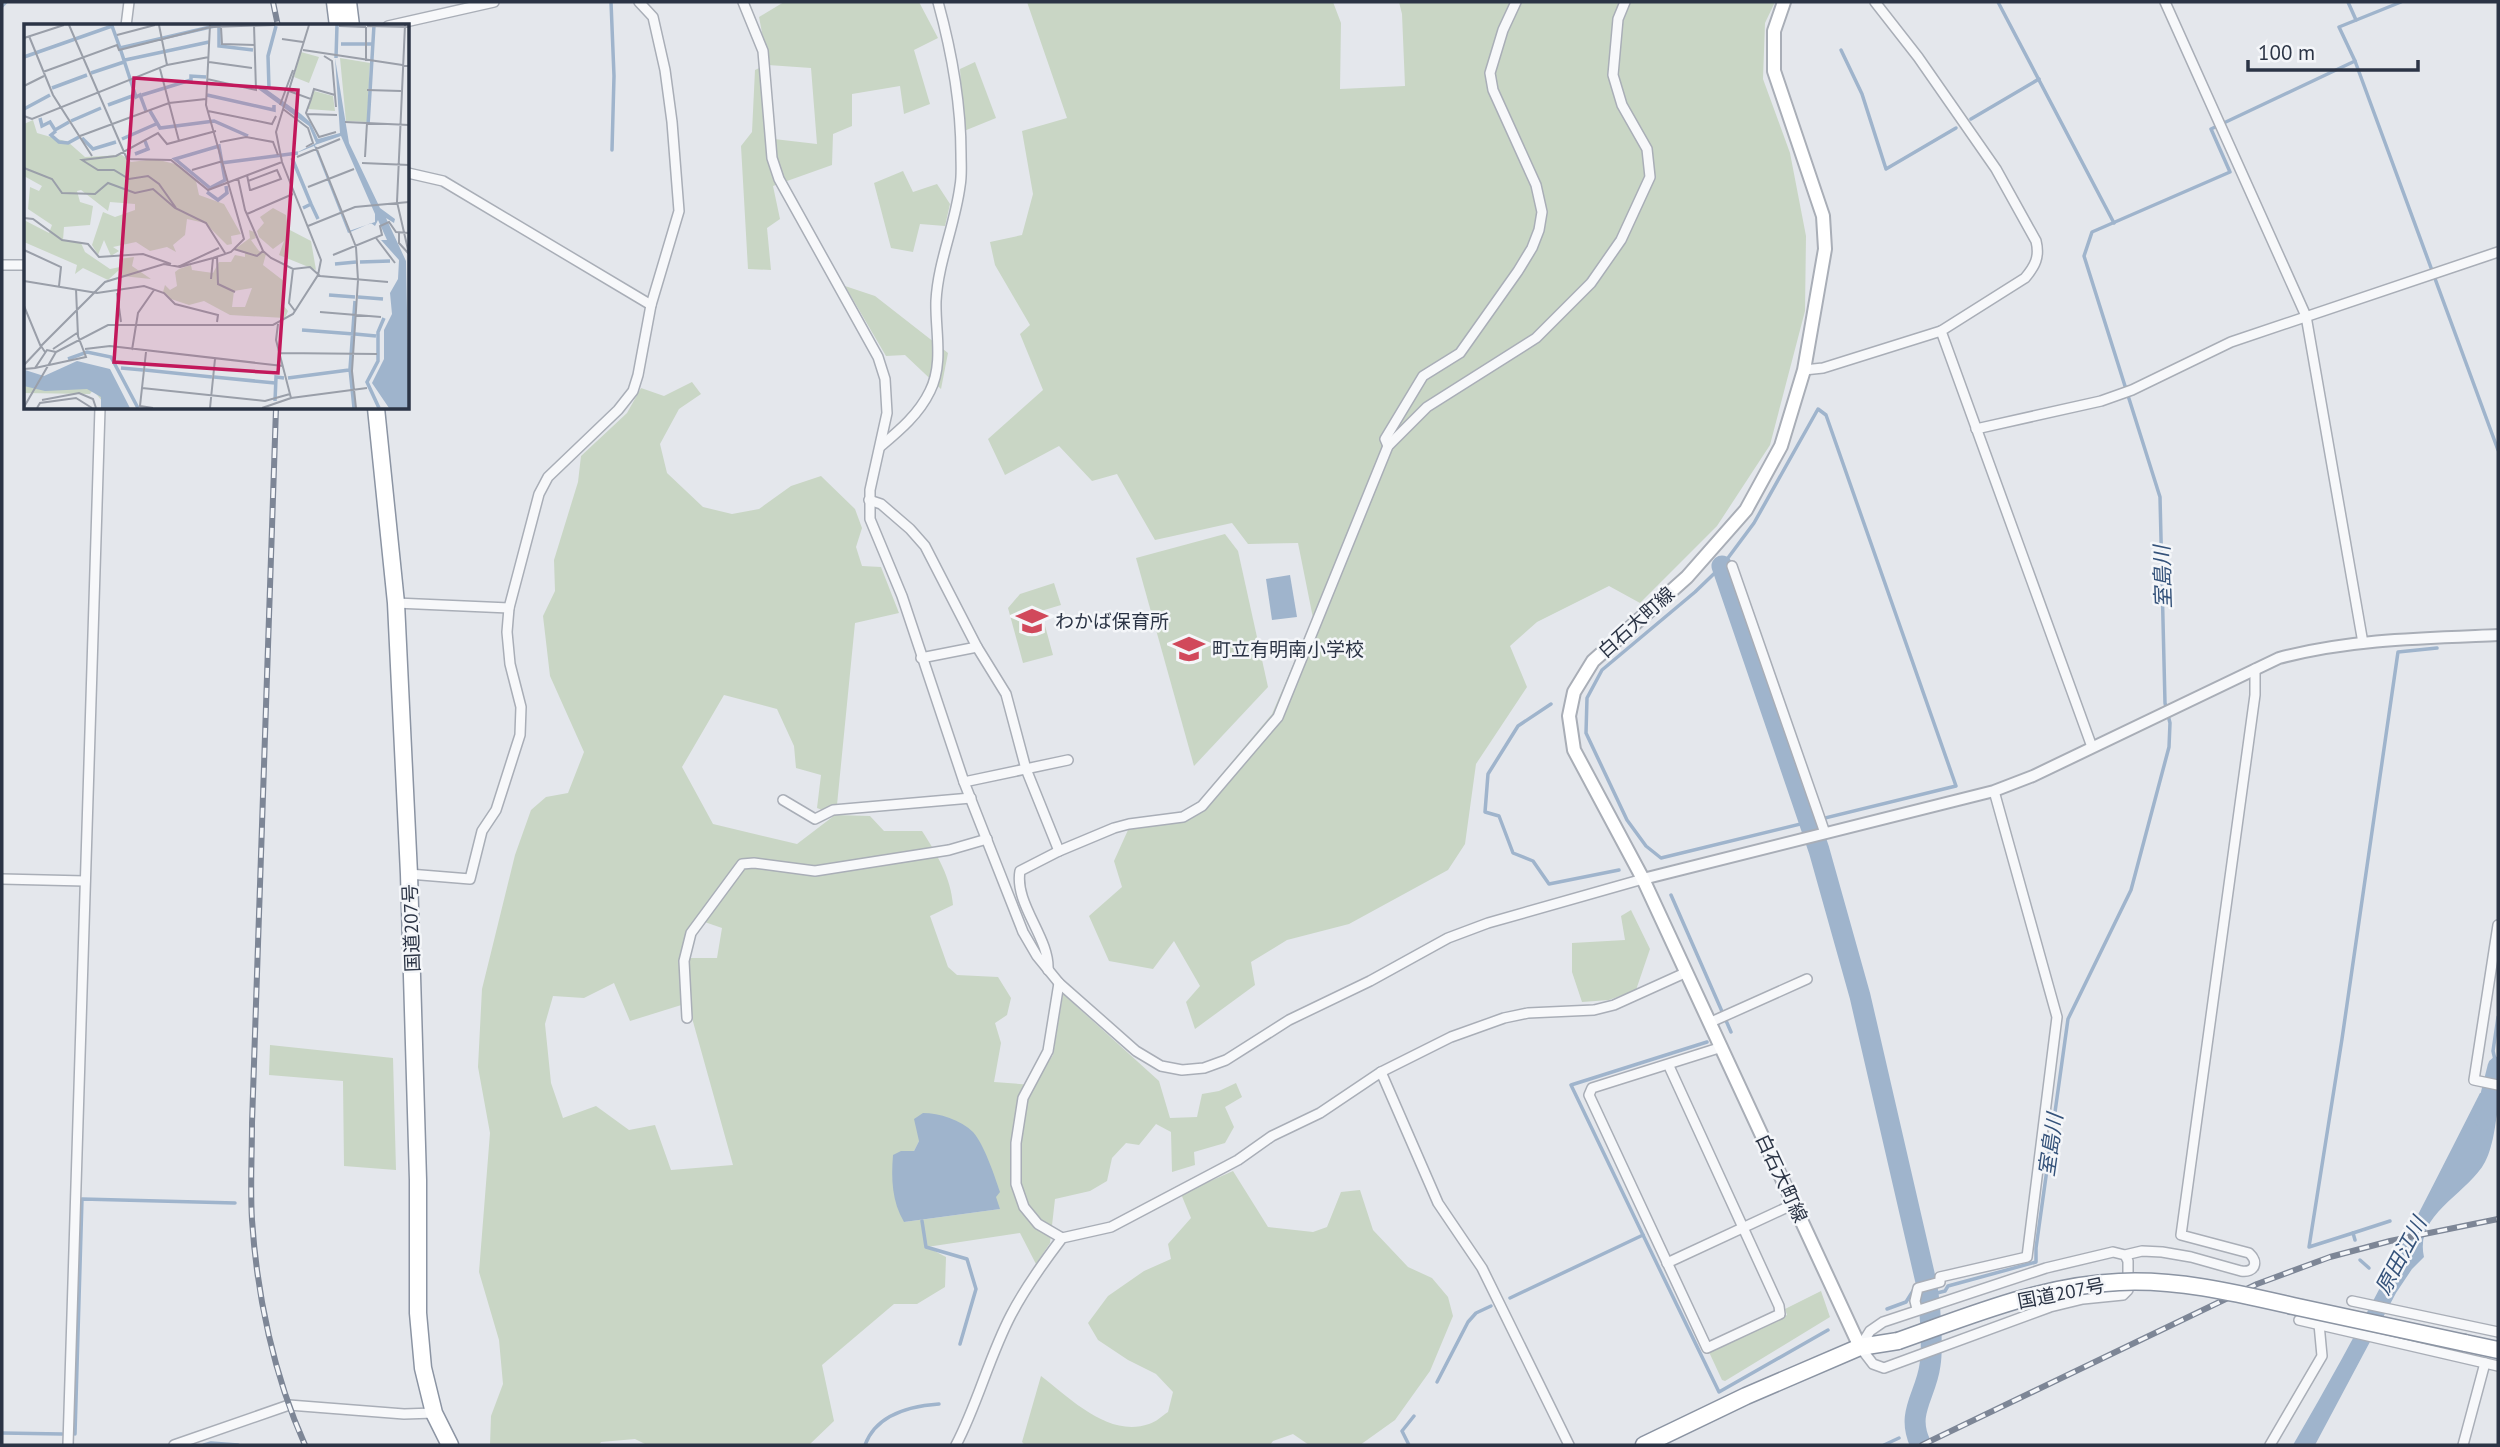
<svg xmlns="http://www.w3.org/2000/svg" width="2500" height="1447" viewBox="0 0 2500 1447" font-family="'PT Sans','Noto Sans JP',sans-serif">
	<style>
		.green { fill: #c9d6c5; fill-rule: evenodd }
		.water { fill: #9fb4cc }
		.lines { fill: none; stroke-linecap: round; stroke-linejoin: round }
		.stream { stroke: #9fb4cc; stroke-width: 3.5 }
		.river { stroke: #9fb4cc; stroke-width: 21 }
		.minor-casing { stroke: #a9aeb7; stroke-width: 12 }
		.tertiary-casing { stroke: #a9aeb7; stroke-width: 14 }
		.secondary-casing { stroke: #a9aeb7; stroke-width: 16 }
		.trunk-casing { stroke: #8b94a3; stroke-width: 19 }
		.minor { stroke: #f7f8fa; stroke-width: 9 }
		.tertiary { stroke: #f7f8fa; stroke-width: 10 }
		.secondary { stroke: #fff; stroke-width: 12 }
		.trunk { stroke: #fff; stroke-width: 16 }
		.rail-casing { stroke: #7d8696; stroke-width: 6 }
		.rail { stroke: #f4f6f9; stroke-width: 3.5; stroke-dasharray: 10; stroke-linecap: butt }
		.trunk-bridge-casing { stroke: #8b94a3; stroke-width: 19; stroke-linecap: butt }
		.trunk-bridge { stroke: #fff; stroke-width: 16 }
		.labels { text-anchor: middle; stroke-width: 5; stroke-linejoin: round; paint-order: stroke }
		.poi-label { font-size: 19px; fill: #2b3445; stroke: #f4f6f9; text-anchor: start }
		.street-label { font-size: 19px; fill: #2b3445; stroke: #f4f6f9 }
		.water-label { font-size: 21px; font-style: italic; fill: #34527a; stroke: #f4f6f9 }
		.inset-river { fill: none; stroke: #9fb4cc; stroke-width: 3.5 }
		.inset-road { fill: none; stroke: #9a9fa9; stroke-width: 2 }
		.view { fill: #c2185b; fill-opacity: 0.15; stroke: #c2185b; stroke-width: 3.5 }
		.inset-edge { fill: none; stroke: #2b3445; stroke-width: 3.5 }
	</style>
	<rect width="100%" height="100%" fill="#e4e7ec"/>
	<g class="green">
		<path d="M784,2H919L938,38L914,50L930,104L904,114L900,86L852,94V126L833,134L832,165L773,186L780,219L767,228L771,270L748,269L741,146L752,132L755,70L768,64L759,17ZM768,65L811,68L817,144L774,139Z"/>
		<polygon points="1027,2 1333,2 1341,23 1340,89 1405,86 1402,14 1399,2 1775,2 1765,23 1763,79 1790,153 1806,236 1805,311 1770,445 1717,526 1640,603 1609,586 1537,622 1510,646 1527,687 1476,764 1465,844 1448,870 1349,924 1287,940 1251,962 1255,985 1195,1029 1186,1002 1200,986 1174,941 1153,969 1109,961 1089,916 1122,887 1114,861 1128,830 1182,813 1199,801 1272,714 1313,618 1298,543 1248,544 1232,523 1155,540 1117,474 1092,481 1059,446 1005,475 988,439 1043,390 1020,334 1030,325 995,265 990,242 1022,235 1033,194 1022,131 1067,118"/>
		<polygon points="975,62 996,118 964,131 960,69"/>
		<polygon points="903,171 913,192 937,184 950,204 945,226 920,224 913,252 891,248 874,183"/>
		<polygon points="845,286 875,296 948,353 941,389 905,355 886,356"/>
		<path d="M692,382L701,394L679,409L660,444L667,473L703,507L732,514L759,509L791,486L821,476L855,509L862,528L856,547L862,566L881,567L899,613L855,623L836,815L870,816L884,831H922C937,854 951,878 953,905L930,916L948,967L957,975L998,977L1011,998L1007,1015L995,1023L1001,1043L994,1082L1033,1085L1053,1055L1063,994L1159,1081L1170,1118L1197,1117L1202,1094L1219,1091L1236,1083L1242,1097L1225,1107L1234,1127L1225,1143L1194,1152L1195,1165L1172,1172L1171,1132L1156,1124L1139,1145L1126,1143L1112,1158L1107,1181L1090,1191L1055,1199L1050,1243L1036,1264L1020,1233L927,1247L946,1257L945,1287L917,1304H894L822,1365L834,1421L809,1445H647L635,1439L601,1442L599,1445H490L491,1416L503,1384L499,1340L479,1272L490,1133L478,1067L482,989L515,855L531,810L546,797L568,793L584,752L550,676L543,616L555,591L554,560L578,482L581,456L627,413L641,388L664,396ZM724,695L777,709L794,746L796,768L821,775L817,808L835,815L797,844L713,824L682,767ZM696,919L722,928L717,958H689ZM614,983L630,1021L691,1002L692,1018L733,1165L671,1170L655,1125L629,1130L596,1106L563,1118L551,1083L545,1024L553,996L584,998ZM919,1141L1000,1209L904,1222L914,1151Z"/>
		<polygon points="1225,534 1238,551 1268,687 1194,766 1136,558"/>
		<polygon points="1054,583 1061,605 1041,611 1053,655 1023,663 1008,608 1020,594"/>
		<polygon points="1631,910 1650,949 1636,990 1609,1000 1582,1002 1572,972 1572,943 1625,940 1621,916"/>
		<polygon points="270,1045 393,1058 396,1170 344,1166 343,1081 269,1075"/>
		<path d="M1233,1171L1268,1227L1313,1232L1327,1227L1341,1192L1360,1190L1373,1230L1408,1267L1432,1278L1448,1297L1453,1316L1430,1371L1395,1420L1360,1445H1309L1293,1434L1273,1441L1270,1445H1025L1022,1442L1041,1376C1071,1399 1109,1438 1149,1424C1156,1422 1162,1416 1168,1412L1173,1392L1156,1374L1128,1360L1098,1340L1088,1323L1108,1296L1144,1271L1171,1259L1168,1244L1191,1218L1181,1194Z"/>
		<polygon points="1821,1291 1830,1317 1725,1381 1722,1380 1709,1352 1787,1315 1785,1309"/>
	</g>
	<g class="water">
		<polygon points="1290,575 1297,617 1272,620 1266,579"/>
		<path d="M2480,1093H2498C2498,1111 2494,1146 2485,1162C2468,1194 2414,1214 2424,1257L2412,1269L2396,1293L2315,1445H2293C2360,1331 2420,1211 2480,1093Z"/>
		<path d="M923,1113C939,1113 961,1120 973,1132C984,1144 995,1177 1000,1192L996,1197L1000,1209L904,1222C892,1202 891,1179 893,1155L901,1151H914L919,1141L914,1119Z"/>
	</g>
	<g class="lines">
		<g class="stream">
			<polyline points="611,2 614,76 612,150"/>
			<polyline points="1998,2 2114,223"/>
			<polyline points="2348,2 2356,20"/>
			<polyline points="2,6 6,2"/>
			<polyline points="1841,50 1862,94 1886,169 1956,128"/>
			<polyline points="2355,61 2498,450"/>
			<polyline points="1971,119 2039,79"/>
			<polygon points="1818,409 1826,415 1956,786 1661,858 1646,846 1627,820 1586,733 1587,698 1602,670 1695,592 1722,566 1754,523"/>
			<polyline points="1551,704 1518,726 1488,774 1485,812 1499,816 1513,853 1533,861 1549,884 1619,870"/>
			<polyline points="1671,895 1731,1032"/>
			<polyline points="2497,1068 2493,1051 2498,1017"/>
			<polyline points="922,1221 926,1247 967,1259 976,1289 960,1344"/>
			<polyline points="2353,1233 2390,1221"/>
			<polyline points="1643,1235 1719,1392 1828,1330"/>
			<polyline points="2355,1240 2353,1233 2309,1247 2342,1039 2398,652 2437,648"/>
			<polyline points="2360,1260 2369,1268"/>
			<polyline points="1929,1295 1945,1291 1948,1286 2036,1262 2036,1248 2068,1019 2131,890 2169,747 2170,723 2165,703 2160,497 2084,256 2092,232 2230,172 2211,129 2355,61 2339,27 2401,2"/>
			<polyline points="1510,1298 1643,1235 1571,1085 1707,1042"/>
			<polyline points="1887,1309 1906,1302 1916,1286"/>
			<polyline points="1437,1382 1468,1322 1476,1313 1491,1306"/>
			<polyline points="2,1433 62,1434"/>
			<polyline points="75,1434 82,1199 235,1203"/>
			<polyline points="204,1445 211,1443 238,1445"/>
			<path d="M865,1445C876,1415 910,1406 939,1404"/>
			<polyline points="1409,1445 1402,1431 1414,1416"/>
			<polyline points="1884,1445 1899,1438"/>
		</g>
		<g class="river">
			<path d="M1722,566L1819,850L1860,996L1926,1282C1930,1300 1933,1347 1930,1365C1926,1396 1905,1413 1921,1445"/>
			<polyline points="2485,1119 2498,1067"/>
		</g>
		<defs>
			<g id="minor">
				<polyline points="743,2 763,51 772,158 779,179 878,357 885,379 887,413 870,490 870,519 902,596 964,782 1023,932 1037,956 1059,983 1136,1051 1161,1066 1182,1070 1204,1068 1226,1060 1289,1020 1370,981 1448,938 1488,923 1643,879"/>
				<path d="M1875,2L1918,57L1996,169L2036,241C2040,257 2035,266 2025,278L1941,331L2092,747"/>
				<polyline points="2165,2 2306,316 2363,643"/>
				<polyline points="126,26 129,2"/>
				<polyline points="388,26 494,2"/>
				<polyline points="408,173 443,181 651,305"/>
				<polyline points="2,265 26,265"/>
				<polyline points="1804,370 1823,368 1941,331"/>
				<polyline points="1976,429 2101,401 2132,390 2231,342 2498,252"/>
				<path d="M881,446C900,430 919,414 930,391C944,363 935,330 936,301C938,262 955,225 960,186C962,176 961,165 961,154C961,101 952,53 938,2"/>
				<polyline points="1388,446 1385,439 1423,376 1460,353 1518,271 1532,248 1539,230 1542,212 1536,185 1493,90 1490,73 1503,30 1516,2"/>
				<polyline points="869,500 881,504 910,529 925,546 977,647 1006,694 1026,769 1059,851"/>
				<polyline points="1732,566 1825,833"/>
				<polyline points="396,603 509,608"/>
				<polyline points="921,658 977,647"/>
				<polyline points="964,782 1068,760"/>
				<polyline points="783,800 815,819 833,810 971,798"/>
				<polyline points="409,874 470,879 482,831 496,810 520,735 521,707 510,664 507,632 509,608 539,494 548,477 618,410 633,391 638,375 651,305 679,211 672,122 665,70 653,17 639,2"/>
				<polyline points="2,879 85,881"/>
				<polyline points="2498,925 2474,1080 2498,1085"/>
				<path d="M1048,970C1050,938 1014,904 1020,871L1059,851L1114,828L1129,824L1183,817L1202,806L1278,717L1388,446L1427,407L1536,338L1591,283L1621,240L1650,177L1647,149L1622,105L1613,75L1618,19L1625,2"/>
				<polyline points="1059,983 1048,1051 1023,1098 1016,1143 1016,1184 1024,1207 1038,1224 1062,1238"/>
				<polyline points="687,1018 684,961 691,933 742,864 754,863 815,871 949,850 987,839"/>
				<polyline points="1711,1022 1807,979"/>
				<polyline points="1668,1064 1779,1306 1780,1314 1707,1348 1589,1095 1592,1088 1722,1047"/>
				<polyline points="1381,1072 1438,1203 1482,1268 1569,1445"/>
				<path d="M2125,1255L2128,1261V1290L2123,1295L2083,1299L2050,1307L1884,1368L1873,1364L1860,1347L1870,1331L1883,1322L2046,1268L2113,1252L2125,1255L2142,1251L2162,1252L2191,1257L2241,1271C2255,1273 2259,1262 2249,1253L2181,1235L2255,695V669"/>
				<polyline points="1667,1263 1794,1204"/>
				<polyline points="2352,1301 2498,1332"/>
				<polyline points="1917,1309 1915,1301 1918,1288 1940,1282 1940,1277 2027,1257 2057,1017 1994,791"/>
				<polyline points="2299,1320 2485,1363"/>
				<polyline points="68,1445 100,408"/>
				<polyline points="174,1445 289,1405 404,1414 434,1413"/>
				<path d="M956,1445C978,1403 989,1357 1011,1315C1025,1288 1043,1263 1062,1238L1111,1227L1238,1160L1272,1136L1320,1113L1381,1072L1451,1037L1504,1018L1528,1013L1594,1010L1614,1005L1687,972"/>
				<polyline points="2270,1445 2322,1356 2319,1324"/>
				<polyline points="2463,1445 2485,1363 2498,1366"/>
			</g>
			<path id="tertiary" d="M1643,879L1994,791L2033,776L2279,658C2350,639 2425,638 2498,635"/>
			<polyline id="secondary" points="1784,2 1774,31 1774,71 1823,216 1825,249 1804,370 1781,446 1746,510 1687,577 1593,661 1574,692 1569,716 1574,750 1643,879 1860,1347"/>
			<g id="trunk">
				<polyline points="335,2 338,26"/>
				<polyline points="348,2 351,26"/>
				<polyline points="376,408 396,603 409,874 418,1180 418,1313 423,1368 434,1413 450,1445"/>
				<polyline points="2465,1343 2498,1350"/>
				<polyline points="1644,1445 1746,1396 1860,1347 1898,1341"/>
			</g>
		</defs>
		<use href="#minor" class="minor-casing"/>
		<use href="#tertiary" class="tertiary-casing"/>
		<use href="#secondary" class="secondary-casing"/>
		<use href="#trunk" class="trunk-casing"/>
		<use href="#minor" class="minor"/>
		<use href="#tertiary" class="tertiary"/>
		<use href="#secondary" class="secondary"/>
		<use href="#trunk" class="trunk"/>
		<defs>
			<g id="rail">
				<polyline points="273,2 278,26"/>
				<path d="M276,408L252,1123C252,1155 250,1188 252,1220C257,1296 274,1376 305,1445"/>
				<polyline points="1922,1445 2257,1284 2330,1257 2390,1241 2498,1219"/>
			</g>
		</defs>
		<use href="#rail" class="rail-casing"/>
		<use href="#rail" class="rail"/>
		<defs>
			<path id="trunk-bridge" d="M1898,1341C1969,1316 2043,1285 2119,1282C2178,1279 2236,1293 2293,1306C2350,1318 2408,1331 2465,1343"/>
		</defs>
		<use href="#trunk-bridge" class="trunk-bridge-casing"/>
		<use href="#trunk-bridge" class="trunk-bridge"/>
	</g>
	<defs>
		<symbol id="school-bare" viewBox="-9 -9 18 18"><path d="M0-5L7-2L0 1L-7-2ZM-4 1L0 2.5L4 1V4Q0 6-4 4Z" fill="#d1495b" stroke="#f4f6f9" stroke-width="2.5" paint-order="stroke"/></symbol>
	</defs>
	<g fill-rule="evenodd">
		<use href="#school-bare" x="1010" y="599" width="44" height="44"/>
		<use href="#school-bare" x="1167" y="627" width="44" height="44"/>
	</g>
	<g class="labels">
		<g class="poi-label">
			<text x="1055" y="628">わかば保育所</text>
			<text x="1212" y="656">町立有明南小学校</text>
		</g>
		<g class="street-label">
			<text transform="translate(1636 622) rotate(-42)" y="7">白石大町線</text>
			<text transform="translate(411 928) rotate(-92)" y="7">国道207号</text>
			<text transform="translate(1782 1178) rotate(65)" y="7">白石大町線</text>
			<text transform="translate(2061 1293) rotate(-11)" y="7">国道207号</text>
		</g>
		<g class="water-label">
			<text transform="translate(2163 577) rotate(-92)" y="7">室島川</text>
			<text transform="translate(2051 1145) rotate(-82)" y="7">室島川</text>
			<text transform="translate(2401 1256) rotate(-62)" y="7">原田江川</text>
		</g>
	</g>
	<g transform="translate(24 24)">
		<rect width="385" height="385" fill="#e4e7ec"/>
		<path d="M277,28L295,33L285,59L270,53ZM316,34L346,39L343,98L322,97ZM290,67L309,72L311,87L284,85ZM9,96L13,109L44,118L61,133L98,131L107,138L131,135L155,141L172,157L175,171L200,180L217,210L207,212L208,220L203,221L181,199L163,195L161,211L149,221L152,228L143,223L126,227L112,218L89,223L95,227L87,232L80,216L74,231L68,221L79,188L91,193L111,186V180L86,178L84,187L57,166L53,167L56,178L69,182L66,201L40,203L39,216L57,219L61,228L86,245L96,243L95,235L110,233L108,242L127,255L98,252L95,246L84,256L59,244L51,250L53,241L0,218V196L25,209L28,201L4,185L6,163L15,167L18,162L0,152V100ZM249,184L262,191L264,205L287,217L292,246L255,231L260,217L249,225L235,213L233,207L240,199L236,193ZM225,206L230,208L232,214L227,216L235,227L242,230L239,241L261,258L259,281L264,287L261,294L206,291L180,277L165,281L147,275L139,268L141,261L146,266L153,262L151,248L155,245L167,241L168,246L189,249L195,238H207L211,231L221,233V229L211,225L226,214ZM228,264L221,283H208L210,267ZM65,357L89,381L77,384L79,378L69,366L66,370L0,369V359Z" fill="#c9d6c5" fill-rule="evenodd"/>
		<path d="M311,34L325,119L356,184L371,195L370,199L362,194L382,237L385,384H365L348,359L360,335V306L368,290L366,269L374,255L375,236L357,216H363L354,196L351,202L347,199L324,209L290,122L270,130L292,119L285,102L234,65H242L277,90L286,98L294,115L316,109ZM317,112L351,190V198L325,207L291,121ZM53,337L86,345L106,384H77V373L63,365L21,367L0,362L1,346L20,352Z" fill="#9fb4cc" fill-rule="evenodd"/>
		<path class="inset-river" d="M317,20H349M96,24L112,73L116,71L122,87M0,33L88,2L96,24L195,1V22L229,26M312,34L313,1M101,36L185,18M67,49L100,38M28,64L63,51M245,64L244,32L252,2M118,71L167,56V52L182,53M183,71L250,86V81M84,81L111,71M0,85L26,71M126,87L136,104L190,97L224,112M16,94L18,102L26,98L31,106L45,98M47,97L77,84M344,101L350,1M32,107L27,111L35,118L44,119L55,113M58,114L69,125L92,118M98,115L132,100M195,122L201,156L186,164L151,135ZM111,130L124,125L121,117M268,134L287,180M197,139L274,129M183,168L194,176L203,169L202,162M279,184L287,180L294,195M336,238L366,237M311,240L332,238M305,271L331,273M334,273L359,275M278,306L330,310M331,310L352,312M44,335L63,328L87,333L114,384M97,344L119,346M121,346L188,353M190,353L251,359M264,354L325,346M251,377L252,353L260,354M330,384L326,345L331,277M355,384L343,358L354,337V308L360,294"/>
		<path class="inset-road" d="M45,1L103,135L147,136L184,166L258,138M381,1L373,178L385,230M315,2L342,3M343,2L385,3M197,3L198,20L231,21M93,11L131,1M5,12L29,71L68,132M0,14L40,1M258,15L279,18M279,26L385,42M300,32L308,37L312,83M342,37V3M185,38L228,44M143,41L185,33M136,45L155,117M19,48L93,21L95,26L186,3L251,1M183,55L232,66L230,1M0,62L20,52M343,66L377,67M265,67L287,75L282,89L295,113L312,108M287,75L290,65L311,71M256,81L269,46M259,85L284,104L289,119L282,123M184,87L248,100L252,92M283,90L313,91M0,92L8,95L143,41L135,1M321,98L385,101M56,112L145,79L182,75M196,118L222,113L249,118L254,131M292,123L332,223L334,256L328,347L332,384M273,133L316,115M341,133L343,99M338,139L385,141M0,144L28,155L38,169L71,170L84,159L111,169L129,165L151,184L182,199L201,229M168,146L199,137M223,151L226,166H227L257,155L253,146L224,157M214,154L221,186L239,227L247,234L269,245L286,243L296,252L364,258M284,163L330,145M152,184L135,160L124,152L105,155L90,146H74L58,136L92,132L134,109L143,120L192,107M223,190L269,170M0,194L9,195L38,216L64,220L75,233L119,230L147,240M284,202L331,183L385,178M375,209V219L385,230M352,214L371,239M210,225L233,232L239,227M0,226L37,243L35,262M309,231L358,211L356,202L365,198L372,208L385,209M193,232L194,260L211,268M154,243L195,224M269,245L265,279L271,287M187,255L189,234M0,257L73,269L120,262L140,269L151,280L194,291L193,298M93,269L97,298M0,282L17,323L0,341M296,288L357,293M29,325L53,309M61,325L86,322L259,342M108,326L114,289L130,266M21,328L17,322L81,258L140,240L156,243L189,234L207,228L220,215L182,81L186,1M122,328L116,382L129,384M255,329L353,330M11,344L62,333L54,312L52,265M0,345L11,344L23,326L32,328M118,364L241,377L266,370M267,374L343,364M18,376L55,369L69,375L72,384M0,383L32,328L84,301H249L269,290L294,251L297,236L258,138L252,108L285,1M13,384L16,379L52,374L68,384M186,384L191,335M238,384L267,374L252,316L254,300"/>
		<path class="view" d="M110,54L274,66L254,349L90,338Z"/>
		<rect width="385" height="385" class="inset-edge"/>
	</g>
	<rect width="2500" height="1447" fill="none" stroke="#2b3445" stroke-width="7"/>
	<path d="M2248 60v10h170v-10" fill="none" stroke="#2b3445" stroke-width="3.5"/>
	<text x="2258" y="60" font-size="21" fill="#2b3445" stroke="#f4f6f9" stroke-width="5" paint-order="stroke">100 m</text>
</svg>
